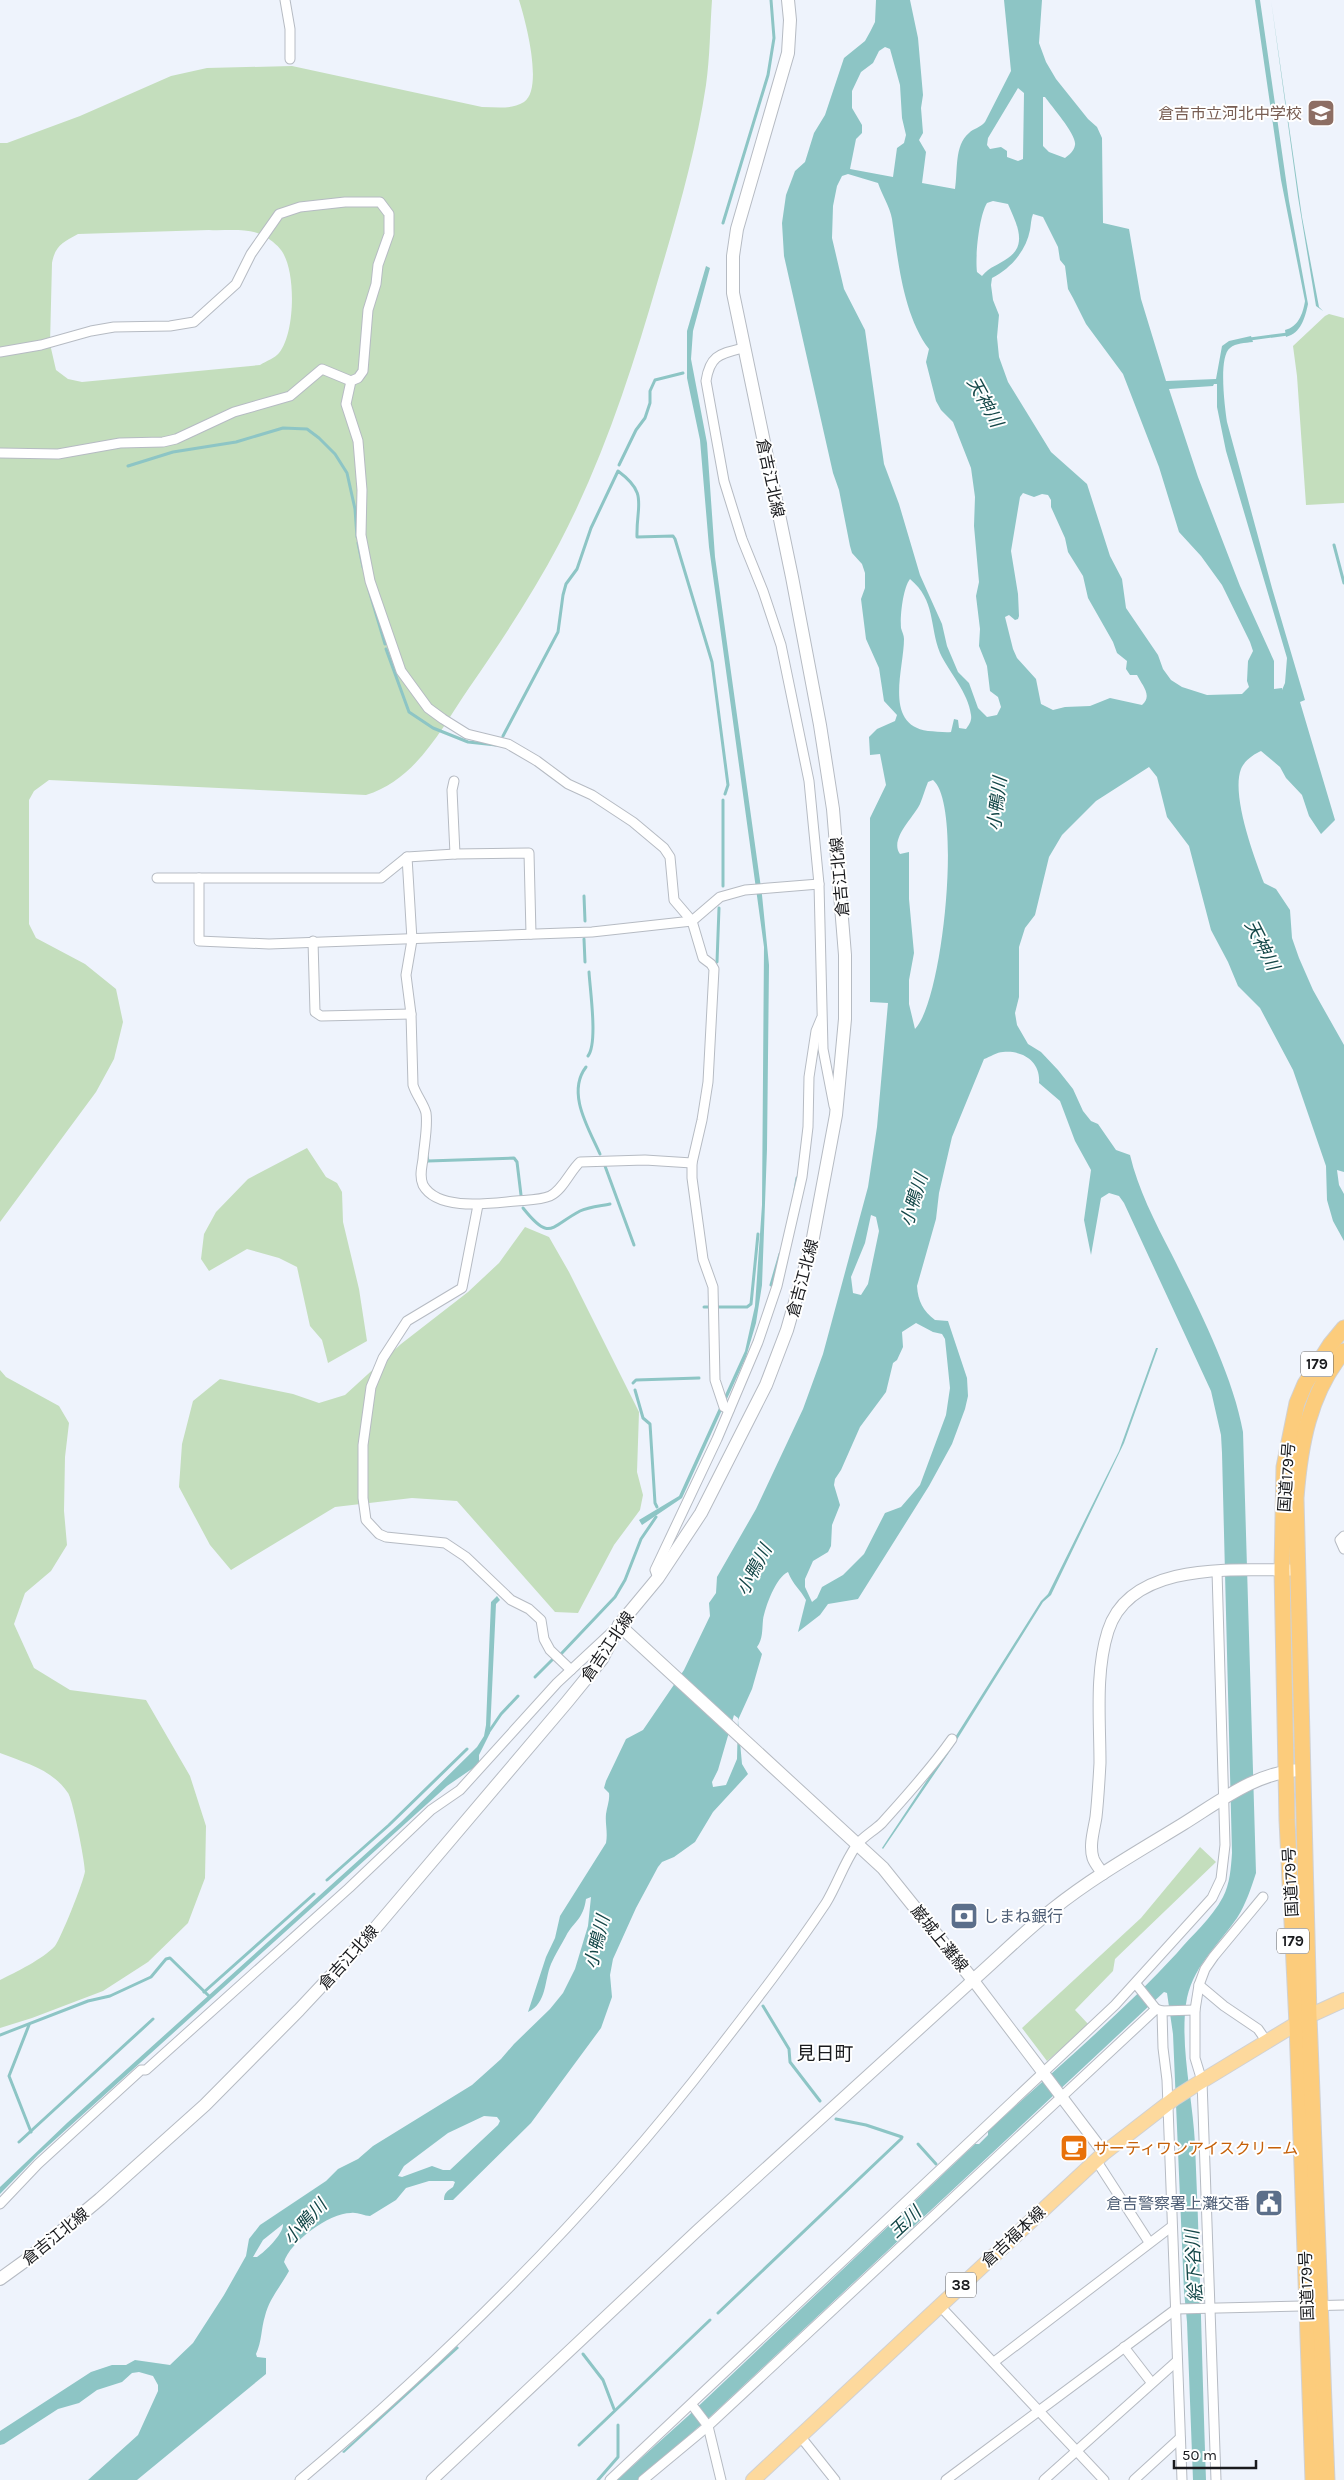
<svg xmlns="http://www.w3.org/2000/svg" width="1344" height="2480" viewBox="0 0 1344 2480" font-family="Karla,'Noto Sans JP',sans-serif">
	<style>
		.green { fill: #c4debd; fill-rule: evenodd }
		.water { fill: #8dc5c5; fill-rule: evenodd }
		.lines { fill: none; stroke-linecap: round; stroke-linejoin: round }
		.stream { stroke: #8dc5c5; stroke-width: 3 }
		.minor-casing { stroke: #b6bbc3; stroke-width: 11 }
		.tertiary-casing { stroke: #b6bbc3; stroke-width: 13 }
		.secondary-casing { stroke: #b6bbc3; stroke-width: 14 }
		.primary-casing { stroke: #d1d1d2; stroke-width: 16 }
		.trunk-casing { stroke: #d1d1d2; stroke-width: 17 }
		.minor { stroke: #fff; stroke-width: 9 }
		.tertiary { stroke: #fff; stroke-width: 11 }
		.secondary { stroke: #fff; stroke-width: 12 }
		.primary { stroke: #fdd99d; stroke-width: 14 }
		.trunk { stroke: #fccc7c; stroke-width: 15 }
		.labels { text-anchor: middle; stroke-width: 4; stroke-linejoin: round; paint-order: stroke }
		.shield { fill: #fff; stroke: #5e5f61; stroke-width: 1 }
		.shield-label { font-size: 15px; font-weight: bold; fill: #191a1d }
		.education-label { font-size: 16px; fill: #785e54; stroke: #fff; text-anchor: end }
		.street-label { font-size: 16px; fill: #191a1d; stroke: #fff }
		.service-label { font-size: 16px; fill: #4e5e75; stroke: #fff; text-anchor: start }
		.food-label { font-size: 16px; fill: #c56008; stroke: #fff; text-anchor: start }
		.water-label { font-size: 18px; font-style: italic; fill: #144748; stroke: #fff }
		.quarter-label { font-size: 19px; fill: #191a1d; stroke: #fff }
	</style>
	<rect width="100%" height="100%" fill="#eef3fc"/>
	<g class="green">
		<path d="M519,0H712C710,28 710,57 706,85C696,151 677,216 658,280C632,370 603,460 559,544C533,593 501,642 469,688C441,729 416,780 366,795L49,780L34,791L29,800V924L36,938L85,964L116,989L123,1022L114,1059L96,1092L0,1222V143H7L80,116L171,76L207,68L292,66L482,107C496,107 511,110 524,102C544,88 525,19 519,0ZM209,230C228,231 250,227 266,237C271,240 280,247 283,253C296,275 295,333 279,353C275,358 266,361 260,365L82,382L68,379L56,370L50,344L52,263C55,246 63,242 78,234Z"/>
		<polygon points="1329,314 1344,318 1344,503 1306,505 1297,376 1293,346 1325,316"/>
		<polygon points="307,1148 326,1177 337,1183 342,1192 343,1222 359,1289 367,1341 328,1363 322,1340 310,1326 297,1267 279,1258 247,1249 209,1271 201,1259 204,1234 216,1212 248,1179"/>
		<polygon points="525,1227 549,1237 569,1272 639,1412 637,1472 643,1495 640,1510 614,1545 578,1613 555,1612 457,1501 412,1498 335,1507 231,1570 210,1545 179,1487 182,1444 193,1401 220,1379 293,1394 319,1403 345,1395 401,1344 468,1292 499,1263"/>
		<path d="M0,1370L6,1377L59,1406L69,1423L65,1457L64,1511L67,1545L51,1571L25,1593L14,1624L34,1668L70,1690L146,1700L190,1776L206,1826L205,1878L188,1923L148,1962L103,1991L32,2018L0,2028V1980C16,1972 43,1959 55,1946C61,1938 84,1881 85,1871C85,1862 73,1800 68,1793C52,1769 25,1763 0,1753Z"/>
		<polygon points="1200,1847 1216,1862 1115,1959 1113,1971 1075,2010 1089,2025 1047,2061 1022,2028 1141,1918"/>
	</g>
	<g class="water">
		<path d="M876,0H910L918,38L923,95L921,108L923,133L919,140L926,152L922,183L955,189C958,172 954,145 969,133C974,128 980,128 985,122L1011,71L1004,0H1042L1039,43L1046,62L1056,79L1088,119L1097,127L1102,138L1103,223L1129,229L1141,299L1166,381L1216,379L1222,346L1229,341L1251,336L1253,342C1245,343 1236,343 1230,348C1218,357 1225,408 1227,422L1272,588L1305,700L1300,702L1335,820L1321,834L1309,816L1302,795L1286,778L1280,767L1261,751C1254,754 1244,761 1241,769C1231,795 1254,857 1264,883L1276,889L1290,910L1292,938L1299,958L1313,990L1344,1045V1172L1337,1170L1339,1185L1344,1194V1241L1333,1221L1327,1200L1326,1166L1293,1070L1260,1008L1238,986L1228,962L1211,930L1189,846L1167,817L1157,777L1149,767L1096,801L1062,835L1049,857L1035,915L1025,928L1019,947V997L1015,1013L1017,1025L1028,1044L1041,1052L1058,1070L1073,1089L1083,1111L1091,1121L1098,1124L1116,1150L1130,1155C1138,1189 1155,1222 1171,1253C1197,1305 1233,1375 1243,1432L1256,1873C1251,1888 1246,1904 1237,1918C1217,1947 1191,1968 1186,2004C1180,2047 1193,2100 1195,2144C1200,2256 1202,2368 1206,2480H1193L1187,2322L1184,2291L1173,2034L1167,1993L1164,1992L712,2415L638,2480H617L688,2416L975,2144H979L988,2135V2131C1052,2072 1118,2017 1177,1953C1192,1935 1212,1918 1223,1897C1230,1884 1231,1867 1232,1853L1222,1453L1221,1435L1211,1391L1124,1203L1119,1196L1109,1193L1101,1198L1091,1255L1084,1220L1091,1170L1075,1141L1060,1101L1039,1083C1041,1062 1023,1050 1003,1052C997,1052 990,1057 984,1059L952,1137L939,1193L936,1219L917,1286C918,1301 923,1311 935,1320L948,1321L967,1378L968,1396L965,1409L952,1444L929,1486L858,1599L828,1604L820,1615L798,1632L806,1600C800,1589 793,1585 788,1572C776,1577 765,1607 763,1620C762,1630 763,1639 757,1647L762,1654L752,1689L738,1720L742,1764L748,1774L713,1812L695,1842L674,1857L662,1862L658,1867L636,1908L613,1959L610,1975L612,1997L601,2028L531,2123L453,2200H444C444,2193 447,2191 453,2187L455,2182L453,2181H429L406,2188L396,2200L370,2216C364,2216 357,2212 351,2213C329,2213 290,2242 284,2262L289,2271C281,2286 269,2299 265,2316C261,2329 262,2341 256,2354L257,2357L266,2358V2374L137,2480H88L138,2435L158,2391V2385L153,2376L139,2372L132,2373L122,2382L97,2390L79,2403L58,2409L4,2444L0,2445V2431L91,2372L112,2365H126L135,2360L170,2365L193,2343L224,2295L246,2256L249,2239L260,2225L326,2181L338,2169L358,2159L373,2146L472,2085L501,2059L514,2044L550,2009L563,1993L575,1969L588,1926L591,1897L586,1899C583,1920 574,1921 566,1936C561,1945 555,1955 551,1964C544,1981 547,2003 528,2012L546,1957L555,1938L560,1916L606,1843C608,1832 605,1824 606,1814C607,1806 610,1800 609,1793L604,1788L606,1781L626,1739L643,1730L684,1670L710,1616L709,1603L716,1593L717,1577L756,1509L803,1409L823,1354L868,1187L877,1127L888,1003L870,1002V818L886,785L880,754L870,755L869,737L877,729L895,721L897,715L884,701L879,668L866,639L861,599L865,588V573L862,564L852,553L850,546L839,490L833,473L784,256L782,223L786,195L795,171L805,162L814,133L825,115L844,58L865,41L870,32L875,22ZM885,47L890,49L900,85L902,118L906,135L904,143L897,148L893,177L850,169L856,139L862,133V125L852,108V91L861,72L873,63L879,51ZM1018,88L1024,93L1023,159L1018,161L1007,157V151L1001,147L990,149L987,145L988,138ZM1043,97H1045C1052,107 1077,135 1075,145C1074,151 1069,155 1065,158L1049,152L1043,146ZM848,174L878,183C882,195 890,207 892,219C898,260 903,315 929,349L926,362L936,401L941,410L953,422L971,468L975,497L974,526L979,582L976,596L980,629L979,646L987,666L990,691L998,697L1001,707L997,715L987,717L978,708L969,683L958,672L947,646L942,624L920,575L899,504L884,464L865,330L844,289L832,238L833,206L837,186L842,176ZM993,201L1008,204C1015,221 1029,244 1008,258C999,265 990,266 982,276L977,272C975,257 979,216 987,203ZM1033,214L1043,217L1058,247L1060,260L1065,266L1068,289L1073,298L1086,324L1123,374L1159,467L1179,532L1201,556L1222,585L1250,642L1253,651L1248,661L1247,681L1249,687L1242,694L1207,695L1182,687L1171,680L1163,669L1158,655L1126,608L1122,579L1110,556L1087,484L1051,452L1008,382L999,357L997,337L999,315L993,300L991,285L992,278C1011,268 1026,251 1030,230C1031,224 1031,219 1033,214ZM1214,384H1217V407L1226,451L1287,658L1285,683L1282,690V688L1274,689V661L1240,586L1198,477L1169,389L1213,386ZM1023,493L1034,497L1042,494L1048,495L1051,500V507L1065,538L1068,552L1083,576L1088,598L1113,642L1117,653L1127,661L1126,669L1130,675H1137C1142,685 1153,696 1142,705L1110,698L1090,706L1065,707L1053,710L1041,704L1036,679L1017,658L1013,649L1005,617L1009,615L1015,620L1018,619L1019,616L1018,594L1011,551L1020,497ZM910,579C936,601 929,625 940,653C950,674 968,692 971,715C972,721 969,725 966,729L959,728L958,720L954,719L951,732C945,733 935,731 928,731C883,725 904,669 904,639C904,635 902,632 901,628C900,616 903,588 910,579ZM933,780C963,805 943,1001 915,1029L909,1004V980L914,953L909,899V852L900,854C889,839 914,817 920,804C923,797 925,789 928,782ZM871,1215L876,1217L879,1231L868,1284L861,1295L853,1293L851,1277L865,1243ZM916,1323L933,1332L942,1334L945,1339L950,1388L946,1415L920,1485L901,1507L885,1513L864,1554L843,1575L822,1587L817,1598L812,1602L805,1587V1579L813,1561L828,1552L831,1546L832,1525L840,1505L834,1485L835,1479L841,1470L860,1427L886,1392L893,1363L897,1360L903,1347L902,1332ZM734,1715L738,1718L737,1759L726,1785L713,1787L712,1782L718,1770ZM484,2116L497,2117L500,2121L498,2125L450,2170H443L432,2166L402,2177L398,2176L404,2166L448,2133ZM283,2224C284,2233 266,2251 257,2257H253L263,2240Z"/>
		<path d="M1255,0H1260L1289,201L1308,304C1305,318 1301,333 1286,337L1285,330C1298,327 1303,314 1305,301L1281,180Z"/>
		<polygon points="1271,0 1302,217 1319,307 1323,311 1316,306 1298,197"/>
		<polygon points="706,266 710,268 693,331 691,359 707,443 715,557 762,895 769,965 767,1149 762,1285 756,1323 746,1357 682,1498 642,1525 639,1520 679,1496 745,1351 755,1306 762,1205 764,947 709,547 700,440 687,378 687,331"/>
		<polygon points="1156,1348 1158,1348 1124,1443 1051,1595 1043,1602 948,1754 883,1849 882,1848 947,1750 1041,1601 1048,1594 1119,1451"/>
		<polygon points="497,1596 500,1600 496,1604 490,1733 479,1755 479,1764 447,1786 38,2155 0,2194 0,2187 67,2123 401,1822 477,1747 484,1736 486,1725 491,1602"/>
		<polygon points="457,2346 459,2348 344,2453 342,2452"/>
	</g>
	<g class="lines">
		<g class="stream">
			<polyline points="723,223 768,75 774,38 771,0"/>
			<polyline points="1250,339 1288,334"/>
			<polyline points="619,465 636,430 645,418 650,403 650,391 655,380 683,373"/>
			<polyline points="128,466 173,452 236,442 283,428 307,429 319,438 335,454 347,473 355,509 357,537"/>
			<polyline points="358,543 363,567"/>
			<polyline points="1334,545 1344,583"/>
			<polyline points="369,590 385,644"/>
			<polyline points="386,649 409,712 433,728 468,742 496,745"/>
			<path d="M503,736L558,632L563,595L566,584L577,569L591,528L618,471C649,494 636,504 637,537L673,536L675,539L712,662L728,785L725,794"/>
			<polyline points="723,800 723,886"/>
			<polyline points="584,896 585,921"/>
			<polyline points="584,939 585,962"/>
			<polyline points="717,962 719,908"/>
			<path d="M588,1056C598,1043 590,990 589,972"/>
			<path d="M586,1067C566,1093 589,1129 600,1154"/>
			<polyline points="427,1156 428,1161 514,1158 517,1162 521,1195"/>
			<polyline points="605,1166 634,1245"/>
			<polyline points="795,1190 797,1178"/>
			<path d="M523,1208C550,1242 550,1227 580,1211C588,1207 600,1206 610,1204"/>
			<polyline points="771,1285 780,1254"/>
			<polyline points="704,1307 747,1307 751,1304 758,1234"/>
			<polyline points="633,1383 636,1380 699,1378"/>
			<polyline points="635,1390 643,1418 650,1424 655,1503 657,1507"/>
			<polyline points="561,1654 615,1597 625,1580 641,1539 656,1517"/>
			<polyline points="535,1677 553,1659"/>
			<polyline points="488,1733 501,1714 518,1696"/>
			<polyline points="327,1880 389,1825 467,1749"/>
			<polyline points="204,1992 314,1894"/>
			<polyline points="763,2006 789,2049 790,2062 820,2101"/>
			<polyline points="29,2025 9,2076 31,2132"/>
			<polyline points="0,2035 88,2001 110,1996 151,1977 166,1959 170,1958 210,1997"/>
			<polyline points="19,2142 153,2019"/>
			<polyline points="918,2144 936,2164"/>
			<polyline points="718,2313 901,2139 902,2137 866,2125 836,2119"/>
			<polyline points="583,2354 603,2380 614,2409"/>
			<polyline points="579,2445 710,2320"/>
			<polyline points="598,2480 618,2457 618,2425"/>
		</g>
		<defs>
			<g id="minor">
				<polyline points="285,0 290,29 290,59"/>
				<path d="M743,348C720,354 710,355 706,381L724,481L742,539L763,591L781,645L809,781L819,884L823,1049L834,1106"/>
				<polyline points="0,352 41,345 91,331 114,327 170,326 194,322 236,284 251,254 279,214 300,207 345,202 380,202 389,214 389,234 378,265 376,284 368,310 363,371 358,378 351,381 346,404 358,441 362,490 361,535 370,581 401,671 428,708 443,719 467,734 508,744 537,761 568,784 592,795 633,822 664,848 670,857 674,900 692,921 703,958 711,964 714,969 708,1082 702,1120 692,1163 692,1178 703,1259 713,1287 715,1380 724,1407 729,1410"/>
				<polyline points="0,453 58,454 120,443 163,442 176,439 234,412 290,396 322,369 351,381"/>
				<polyline points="454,781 452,790 455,854"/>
				<path d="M407,857L412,940L406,975L411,1014L413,1085C416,1095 424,1104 426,1113C428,1127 424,1145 423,1159C422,1167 419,1176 423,1185C438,1212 492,1203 516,1201C526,1200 541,1200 550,1196C563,1190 570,1171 580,1162L645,1160L692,1163"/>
				<polyline points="157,878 381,878 407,857 455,854 529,853 531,934"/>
				<polyline points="199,878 199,941 269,944 592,932 692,921 720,897 745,890 819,884"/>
				<polyline points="313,941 315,1012 321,1016 411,1014"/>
				<polyline points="478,1205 462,1288 407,1321 383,1358 371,1387 363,1445 363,1498 366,1520 379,1534 386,1537 445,1543 466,1557 511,1600 529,1609 541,1620 544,1639 550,1650 571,1670"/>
				<polyline points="1344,1536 1340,1540 1344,1549"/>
				<polyline points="658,1578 655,1570 717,1439 758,1342 777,1286 802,1177 808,1127 809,1077 816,1031 821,1019"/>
				<polyline points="1136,1984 1156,2009"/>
				<polyline points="1199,1985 1224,2006 1258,2029 1267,2042"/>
				<polyline points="1162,2011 1195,2010"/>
				<polyline points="1096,2160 1149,2242"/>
				<polyline points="0,2204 38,2164 141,2070 146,2070 349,1888 431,1810 460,1790 557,1683 614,1630"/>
				<polyline points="939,2305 1104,2480"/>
				<polyline points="1124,2347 1151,2382"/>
				<polyline points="994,2362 1171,2227"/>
				<polyline points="692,2405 708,2426 721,2480"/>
				<polyline points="800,2436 835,2480"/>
				<path d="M300,2480C452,2352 595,2209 716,2052C754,2003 792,1954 826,1903C837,1885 844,1863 856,1846C862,1837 874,1831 882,1823C907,1795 931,1769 952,1739"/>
				<polyline points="610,2480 1115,2005 1212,1898 1221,1879 1225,1845 1217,1571"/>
				<polyline points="643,2480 708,2426 1156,2009 1162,2011 1163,2048 1167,2080 1182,2480"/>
				<polyline points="946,2480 1176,2309 1344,2305"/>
				<polyline points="1044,2480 1177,2361"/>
				<polyline points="1134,2480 1180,2438"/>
				<polyline points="1216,2480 1202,2081 1195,2058 1195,2010 1199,1985 1205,1969 1214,1956 1263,1897"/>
			</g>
			<g id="tertiary">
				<path d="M1103,1874C1100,1869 1095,1864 1093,1858C1089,1845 1094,1830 1096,1817C1098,1799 1099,1781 1100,1763C1100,1721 1095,1672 1108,1631C1130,1561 1233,1570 1290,1570"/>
				<polyline points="432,2480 698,2230 973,1980 1104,2153"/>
			</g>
			<g id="secondary">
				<path d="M619,1625L883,1868L973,1980C999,1957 1025,1931 1053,1909C1093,1877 1139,1851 1183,1824C1220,1801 1258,1771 1302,1770"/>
				<polyline points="0,2279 29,2258 100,2199 205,2105 299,2010 372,1932 567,1702 602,1659 619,1625 658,1578 701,1513 766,1385 787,1330 812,1243 836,1115 845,1019 845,955 833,809 820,725 792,577 733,293 733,256 737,229 788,53 790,20 788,0"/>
			</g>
			<polyline id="primary" points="753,2480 1104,2153 1175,2098 1197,2084 1309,2016 1344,2000"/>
			<g id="trunk">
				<polyline points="1313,2480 1297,2024 1287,1820 1282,1570 1284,1467 1297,1403 1305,1384 1330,1345 1344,1328"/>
				<path d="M1327,2480L1309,2016L1296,1498C1300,1446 1309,1393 1344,1351"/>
			</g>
		</defs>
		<use href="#minor" class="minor-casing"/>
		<use href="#tertiary" class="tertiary-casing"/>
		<use href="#secondary" class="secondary-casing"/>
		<use href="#primary" class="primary-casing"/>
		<use href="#trunk" class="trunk-casing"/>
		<use href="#minor" class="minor"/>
		<use href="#tertiary" class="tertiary"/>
		<use href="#secondary" class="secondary"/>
		<use href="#primary" class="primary"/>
		<use href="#trunk" class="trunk"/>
	</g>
	<defs>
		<symbol id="school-square" viewBox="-11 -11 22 22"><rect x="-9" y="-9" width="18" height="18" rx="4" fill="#8d6e63" stroke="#fff"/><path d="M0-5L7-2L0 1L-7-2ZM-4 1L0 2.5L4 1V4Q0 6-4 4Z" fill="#fff"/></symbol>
		<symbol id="bank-square" viewBox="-11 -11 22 22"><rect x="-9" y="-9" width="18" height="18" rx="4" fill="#5c6f8a" stroke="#fff"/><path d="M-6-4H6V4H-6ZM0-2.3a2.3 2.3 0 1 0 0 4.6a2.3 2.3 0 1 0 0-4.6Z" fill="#fff"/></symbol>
		<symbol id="cafe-square" viewBox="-11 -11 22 22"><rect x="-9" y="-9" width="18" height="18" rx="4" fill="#e8710a" stroke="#fff"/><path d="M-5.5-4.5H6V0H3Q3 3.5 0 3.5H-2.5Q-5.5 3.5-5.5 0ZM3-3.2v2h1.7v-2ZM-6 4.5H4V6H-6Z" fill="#fff"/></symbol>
		<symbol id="civic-square" viewBox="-11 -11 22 22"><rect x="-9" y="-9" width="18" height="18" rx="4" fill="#5c6f8a" stroke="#fff"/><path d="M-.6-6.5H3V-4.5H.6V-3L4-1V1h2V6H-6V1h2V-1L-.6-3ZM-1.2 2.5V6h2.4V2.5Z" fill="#fff"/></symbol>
	</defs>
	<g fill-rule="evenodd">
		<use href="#school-square" x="1305" y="97" width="32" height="32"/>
		<use href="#bank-square" x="948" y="1900" width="32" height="32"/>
		<use href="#cafe-square" x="1058" y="2132" width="32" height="32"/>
		<use href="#civic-square" x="1253" y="2187" width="32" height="32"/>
	</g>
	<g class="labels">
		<g class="shield">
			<rect x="1301" y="1351.5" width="32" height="25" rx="4"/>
			<rect x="1277" y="1928.5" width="32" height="25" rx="4"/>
			<rect x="946" y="2272.5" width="30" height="25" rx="4"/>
		</g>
		<g class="shield-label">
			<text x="1317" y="1369">179</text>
			<text x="1293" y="1946">179</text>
			<text x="961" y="2290">38</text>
		</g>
		<g class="education-label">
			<text x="1302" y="119">倉吉市立河北中学校</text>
		</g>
		<g class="street-label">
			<text transform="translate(771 478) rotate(78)" y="6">倉吉江北線</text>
			<text transform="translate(839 877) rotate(-95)" y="6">倉吉江北線</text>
			<text transform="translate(802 1278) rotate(-75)" y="6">倉吉江北線</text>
			<text transform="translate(1286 1477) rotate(-86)" y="6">国道179号</text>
			<text transform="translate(607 1646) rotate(-56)" y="6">倉吉江北線</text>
			<text transform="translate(1290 1882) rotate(-93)" y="6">国道179号</text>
			<text transform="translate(940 1938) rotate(51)" y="6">巌城上灘線</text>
			<text transform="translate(348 1957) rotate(-48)" y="6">倉吉江北線</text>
			<text transform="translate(55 2236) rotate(-39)" y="6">倉吉江北線</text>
			<text transform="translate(1013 2236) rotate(-43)" y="6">倉吉福本線</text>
			<text transform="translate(1306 2286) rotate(-92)" y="6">国道179号</text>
		</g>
		<g class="service-label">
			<text x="983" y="1922">しまね銀行</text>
			<text x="1250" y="2209" text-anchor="end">倉吉警察署上灘交番</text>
		</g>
		<g class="food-label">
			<text x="1093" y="2154">サーティワンアイスクリーム</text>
		</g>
		<g class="water-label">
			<text transform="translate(985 402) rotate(61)" y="6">天神川</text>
			<text transform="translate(997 804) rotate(-83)" y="6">小鴨川</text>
			<text transform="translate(1262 945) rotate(63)" y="6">天神川</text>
			<text transform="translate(914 1200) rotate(-73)" y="6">小鴨川</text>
			<text transform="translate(754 1570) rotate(-62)" y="6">小鴨川</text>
			<text transform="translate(597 1942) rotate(-76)" y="6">小鴨川</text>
			<text transform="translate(305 2222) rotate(-47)" y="6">小鴨川</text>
			<text transform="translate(905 2222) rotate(-43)" y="6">玉川</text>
			<text transform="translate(1194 2266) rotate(-93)" y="6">絵下谷川</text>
		</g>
		<g class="quarter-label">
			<text x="825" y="2060">見日町</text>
		</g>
	</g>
	<path d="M1174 2460v8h82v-8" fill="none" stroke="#191a1d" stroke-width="2.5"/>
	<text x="1182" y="2460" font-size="15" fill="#191a1d" stroke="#ffffff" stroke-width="4" paint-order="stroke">50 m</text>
</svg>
